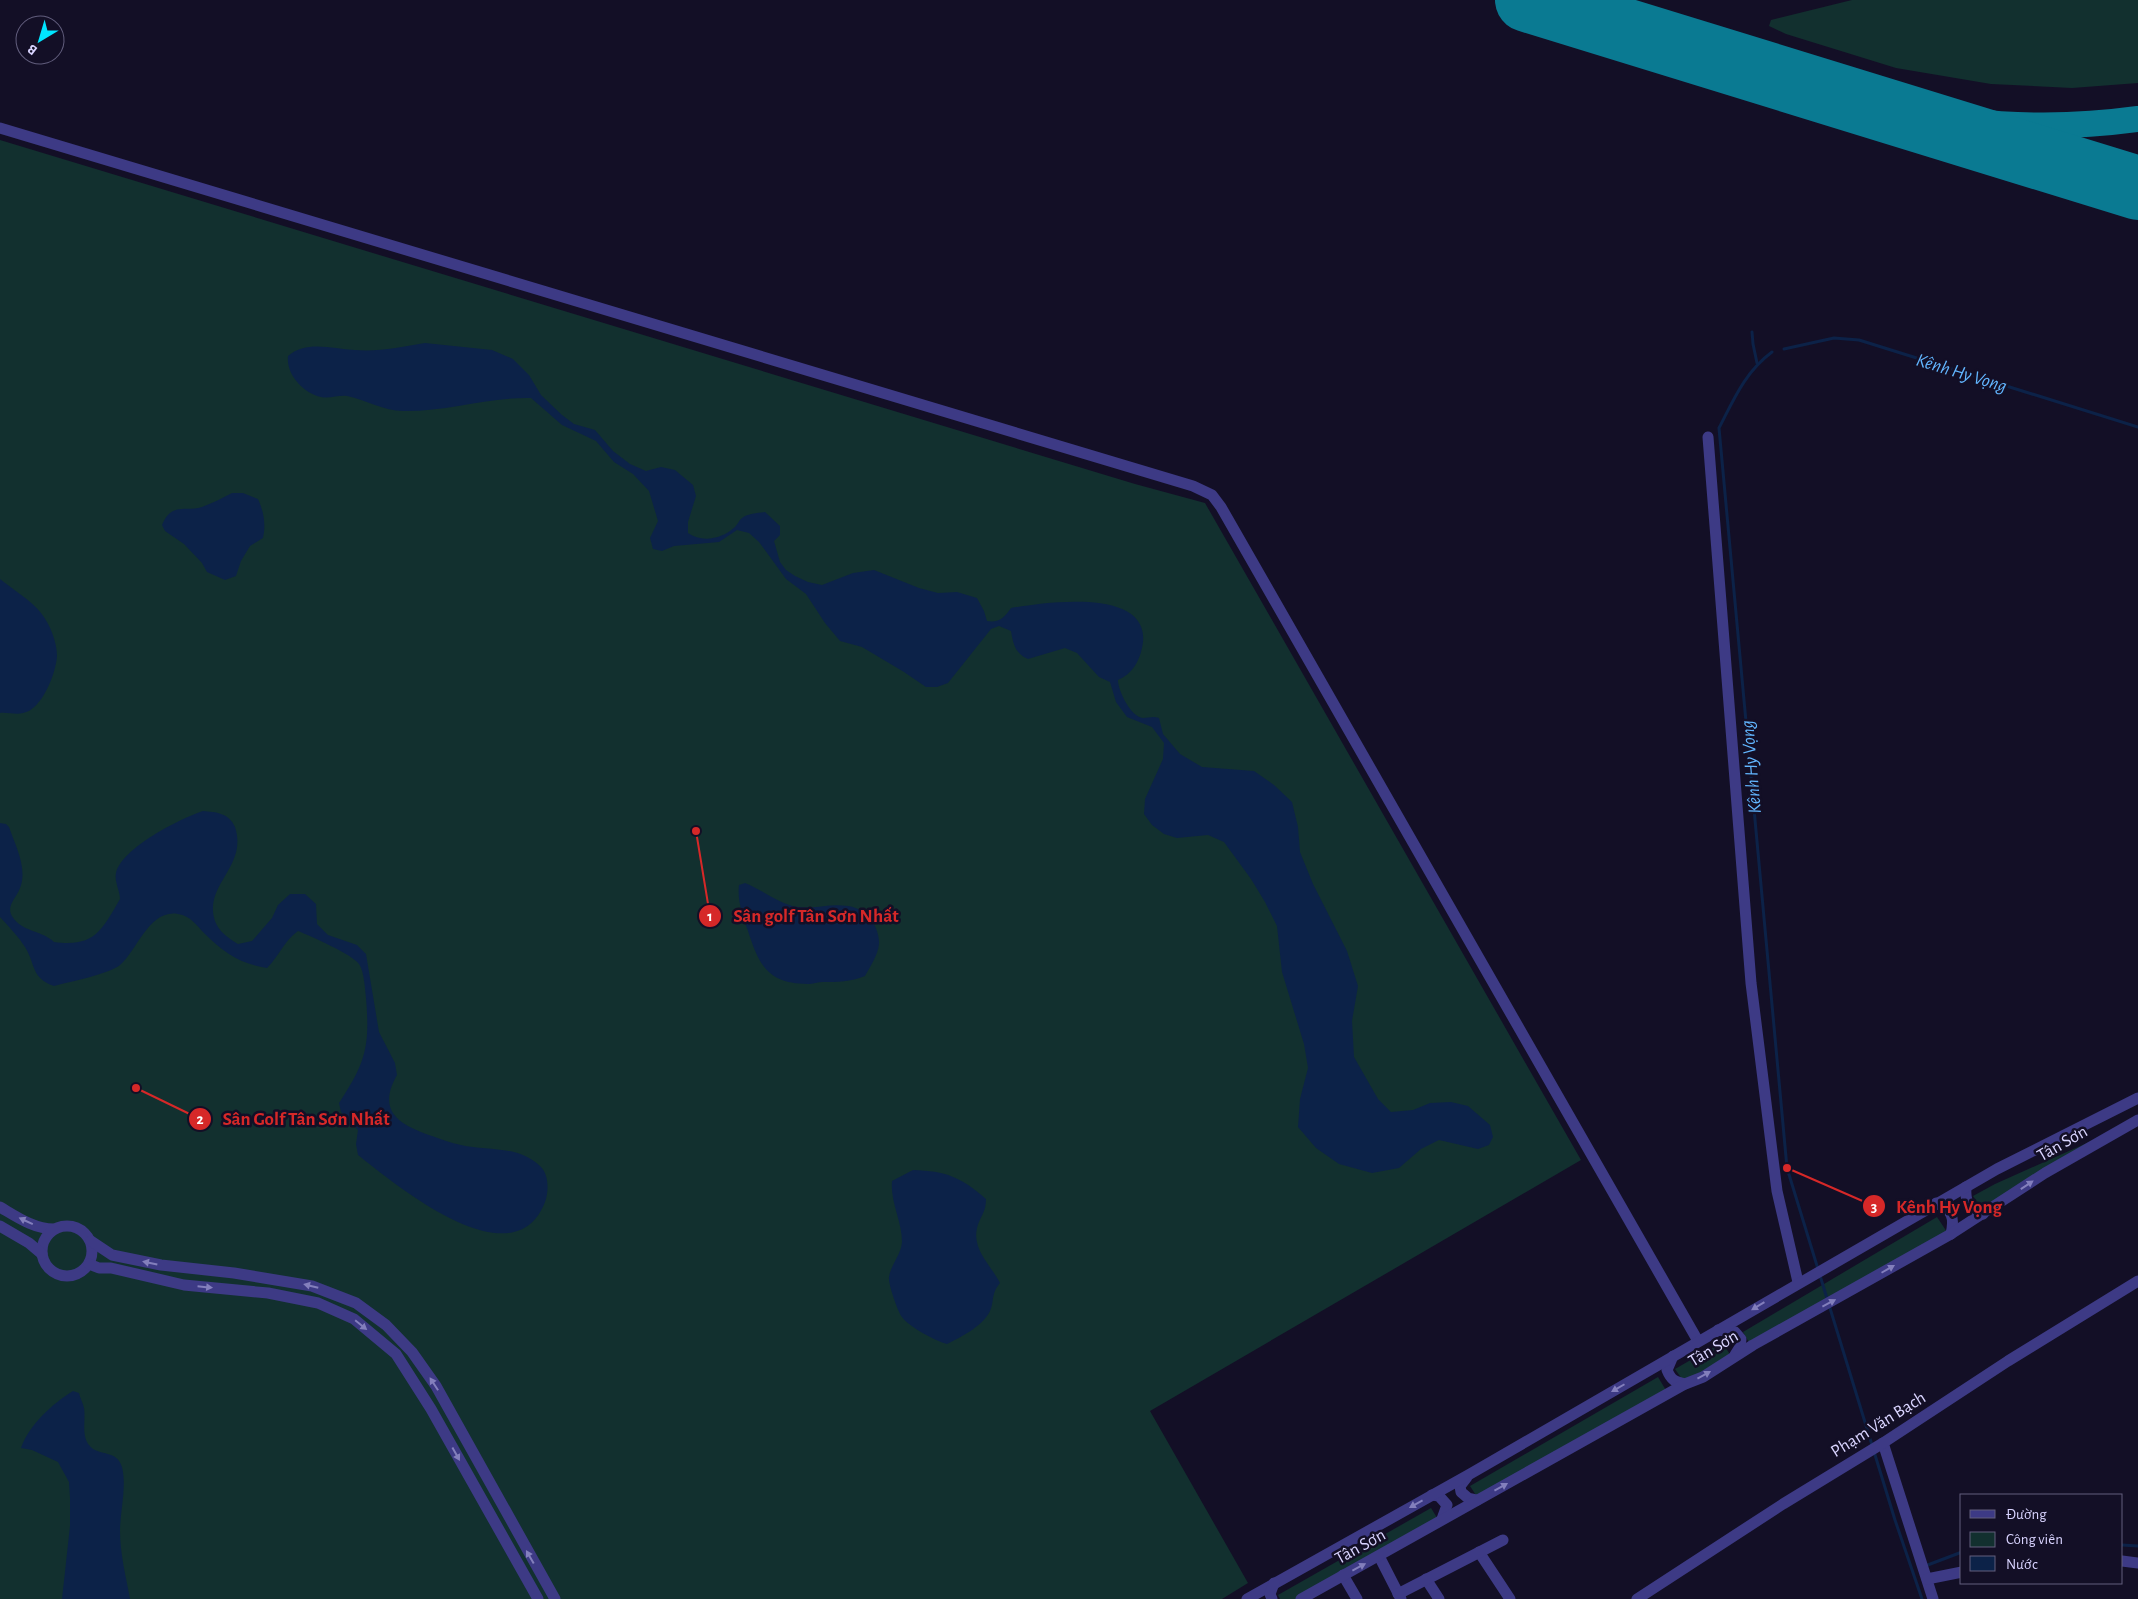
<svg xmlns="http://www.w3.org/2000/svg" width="2138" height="1599" viewBox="0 0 2138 1599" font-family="'Alegreya Sans',sans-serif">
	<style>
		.green { fill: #12302f }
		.water { fill: #0c2248 }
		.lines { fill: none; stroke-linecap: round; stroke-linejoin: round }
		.stream { stroke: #0c2248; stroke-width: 3 }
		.taxiway { stroke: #0a7a92; stroke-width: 26 }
		.runway { stroke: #0a7a92; stroke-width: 64 }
		.minor { stroke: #3d3a85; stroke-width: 11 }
		.oneway { fill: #837fbc }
		.labels { text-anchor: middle; stroke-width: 5; stroke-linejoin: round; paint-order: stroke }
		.street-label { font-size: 18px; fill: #d9d4ff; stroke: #130f26 }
		.water-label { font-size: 19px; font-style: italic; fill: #62b6ff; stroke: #130f26 }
		.leader { fill: none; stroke: #d62828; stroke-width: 2 }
		.callout-dot { fill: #d62828; stroke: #130f26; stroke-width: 2 }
		.mark-label { font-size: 15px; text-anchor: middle; font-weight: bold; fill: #fff }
		.callout-label { font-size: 19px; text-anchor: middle; font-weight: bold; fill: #d62828; stroke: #130f26; stroke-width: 5; stroke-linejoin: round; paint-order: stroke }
	</style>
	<rect width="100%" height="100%" fill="#130f26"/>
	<g class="green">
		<polygon points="1852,0 2138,0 2138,83 2072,88 1991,84 1896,68 1786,34 1769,26 1771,20"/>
		<polygon points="0,140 1135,484 1205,503 1581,1160 1150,1411 1248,1583 1222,1599 0,1599"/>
		<polygon points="2116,1130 1983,1212 1973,1196 1995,1184"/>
		<polygon points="1937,1217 1947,1232 1751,1346 1743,1332"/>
		<polygon points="1722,1342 1731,1356 1684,1382 1675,1369"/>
		<polygon points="1658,1377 1667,1392 1479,1500 1470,1486"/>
		<polygon points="1431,1508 1439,1521 1302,1599 1280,1599 1278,1595"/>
	</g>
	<g class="water">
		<path d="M425,343L492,350L513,359L529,375L541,395L562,415L574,424L595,430L613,451L630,464L646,471L661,467L675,470L693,485L696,496L688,522V533C702,543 722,539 735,527C738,524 739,520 742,518C748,513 758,513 765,512L780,526V535L774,541L780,562L786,570L795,576L808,582L822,585L853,573L874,570L919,588L938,593L957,592L977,598L984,611L987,621C999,623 1004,618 1011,608C1045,602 1156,586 1142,648C1139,662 1132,674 1118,680C1118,691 1131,717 1143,718C1149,718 1153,716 1159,718L1163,734L1180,754L1202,767L1254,771L1274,785L1292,802L1298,827L1300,852L1313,884L1347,951L1358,986L1352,1021L1354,1057L1378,1099L1391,1112L1413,1110L1430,1103L1451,1102L1468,1106L1490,1125L1493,1137L1489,1145L1478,1149L1439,1140L1421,1149L1399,1168L1372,1173L1339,1164L1316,1148L1298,1127L1300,1099L1308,1068L1304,1044L1282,972L1277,926L1265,902L1251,879L1224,842L1208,835L1177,838L1164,834L1152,825L1144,814L1145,799L1163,759L1164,743L1152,727L1127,717L1116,702L1110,682L1099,677L1077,653L1065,648L1028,659C1015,654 1013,643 1011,631L999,626L991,629L948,683L937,687H926L904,672L862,647L840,641L825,623L806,594L786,579L759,542L749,533L737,530L719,542L674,546L662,551L653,549L650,538L658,521L649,491L633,474L614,462L596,441L562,425L531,398C489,397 449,411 406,411C385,412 367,400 347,396C339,395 329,399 321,397C303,393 286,374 288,356C307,340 332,349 355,350C378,352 402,347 425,343Z"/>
		<path d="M232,493H243L258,499C264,512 266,525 263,538L250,546L241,561L236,576L225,580L207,572L202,563L184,544L165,531L162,525C172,502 184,512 202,507C213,503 222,498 232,493Z"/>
		<path d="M0,579C12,589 32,601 41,613C50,624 57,642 57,656C56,673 42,710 23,713C16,715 7,712 0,713Z"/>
		<path d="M203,811C216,812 229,813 235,827C247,863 211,881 213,911C214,928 225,936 238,944L252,941L272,918L278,905L290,894H305L316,904L317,924L328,935L357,945L366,954L379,1032L395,1063L397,1075C376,1112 400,1125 432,1136C441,1139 451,1143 461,1145C478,1149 496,1148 514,1152C523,1154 534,1160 540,1166C549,1174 549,1191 545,1202C514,1283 396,1185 358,1155L356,1144L358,1130L341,1112L339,1103C366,1062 370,1046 366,998C365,988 364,971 359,964C352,954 310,936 298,931C284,941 279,956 267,968C241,964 224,953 205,934C196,925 191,916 178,914C149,909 137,951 120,965C109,974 69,982 54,986C31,978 36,965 25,947C18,936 9,927 0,917V823L6,824L9,827C15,845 28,868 20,888C16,899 4,907 14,919C24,932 43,931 54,942C94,947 101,932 120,899C120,891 114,881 116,873C122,848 179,819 203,811Z"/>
		<path d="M745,883C763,890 779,904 798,907C814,909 831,903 848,906C865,908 880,926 879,944C878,955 870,967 865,976C850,982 838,982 823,982C818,982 813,984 808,984C768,984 759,965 748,931C743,916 737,901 739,885Z"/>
		<path d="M913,1170C946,1171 961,1177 986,1199C986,1213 980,1216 977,1228C972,1250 991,1265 1000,1283C990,1295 995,1303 989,1313C981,1327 961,1337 947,1344C936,1341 909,1327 902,1317C898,1312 888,1284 889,1277C891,1264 901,1255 902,1242C902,1221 890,1202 892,1181Z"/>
		<path d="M73,1391L79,1393C80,1398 83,1403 84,1408C86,1419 81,1435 89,1445C98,1457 117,1449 122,1467C127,1488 120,1510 120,1531C120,1554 126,1577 130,1599H62L70,1526V1498L69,1482L58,1462L32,1450L21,1448C29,1425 52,1404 73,1391Z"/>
	</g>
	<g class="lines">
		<g class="stream">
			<polyline points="1752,332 1753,344 1757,363"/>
			<polyline points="1784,349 1834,338 1859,340 2138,427"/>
			<path d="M1772,352C1745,372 1734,399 1719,428L1787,1168L1895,1520L1922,1599"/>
			<polyline points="2122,1545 2138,1546"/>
			<polyline points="1925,1566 1962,1552"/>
		</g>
		<path class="taxiway" d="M1865,103C1958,125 2043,132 2138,119"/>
		<polyline class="runway" points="1527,0 2138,188"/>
		<g class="minor">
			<polyline points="0,128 1193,486 1212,495 1221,507 1698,1341"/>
			<polyline points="1708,437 1751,983 1777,1191 1798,1282"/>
			<path d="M1966,1187C1965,1201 1968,1209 1983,1214"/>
			<path d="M1936,1203C1952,1210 1955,1217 1951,1234"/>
			<path d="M0,1207C17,1217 34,1229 54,1229"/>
			<circle cx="67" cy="1251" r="25"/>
			<polyline points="0,1226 29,1243 42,1254"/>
			<polyline points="91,1241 112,1255 161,1265 234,1273 312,1286 356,1303 386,1325 412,1352 436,1386 555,1599"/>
			<polyline points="89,1264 99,1268 111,1268 184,1285 268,1293 318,1303 354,1319 396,1354 431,1409 538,1599"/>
			<polyline points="1718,1330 1735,1332 1741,1339 1740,1347 1735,1355"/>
			<path d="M1673,1356L1667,1370C1671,1380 1675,1382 1685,1384"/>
			<polyline points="1883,1443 1933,1599"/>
			<polyline points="1467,1477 1460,1486 1461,1492 1468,1498 1477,1500"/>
			<polyline points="1432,1495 1439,1496 1447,1505 1442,1519"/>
			<polyline points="1479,1552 1510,1599"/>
			<polyline points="1379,1556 1401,1599"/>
			<polyline points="2122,1561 2138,1563"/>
			<polyline points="1343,1575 1357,1599"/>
			<polyline points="1426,1579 1439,1599"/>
			<polyline points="1927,1579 1962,1572"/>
			<polyline points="1398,1594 1503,1540"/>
			<polyline points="1247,1599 1470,1474 1997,1169 2138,1098"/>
			<polyline points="1272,1599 1270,1594 1274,1583"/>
			<polyline points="1301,1599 1685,1384 1703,1377 1753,1345 1951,1234 2045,1173 2138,1120"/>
			<polyline points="1637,1599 1783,1504 1883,1443 2008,1361 2138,1281"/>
		</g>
	</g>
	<defs><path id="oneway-solid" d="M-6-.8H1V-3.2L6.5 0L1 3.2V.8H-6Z" transform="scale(1.25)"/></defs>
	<g class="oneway">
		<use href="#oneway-solid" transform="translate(2027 1185) rotate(-34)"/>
		<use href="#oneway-solid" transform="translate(26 1221) rotate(-155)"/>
		<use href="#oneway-solid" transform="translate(150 1263) rotate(-168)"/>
		<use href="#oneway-solid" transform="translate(1888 1269) rotate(-30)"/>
		<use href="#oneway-solid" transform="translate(311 1286) rotate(-166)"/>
		<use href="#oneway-solid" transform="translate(205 1287) rotate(6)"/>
		<use href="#oneway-solid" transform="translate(1829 1303) rotate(-28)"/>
		<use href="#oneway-solid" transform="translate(1758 1306) rotate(149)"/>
		<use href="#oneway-solid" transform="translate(361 1325) rotate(39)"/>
		<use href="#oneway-solid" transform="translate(1704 1375) rotate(-29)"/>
		<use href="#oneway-solid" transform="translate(434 1384) rotate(-123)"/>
		<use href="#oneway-solid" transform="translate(1618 1388) rotate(150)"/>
		<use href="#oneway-solid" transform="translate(456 1454) rotate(61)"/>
		<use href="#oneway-solid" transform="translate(1501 1487) rotate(-29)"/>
		<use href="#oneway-solid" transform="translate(1416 1504) rotate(151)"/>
		<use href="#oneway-solid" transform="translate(530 1557) rotate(-120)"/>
		<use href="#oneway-solid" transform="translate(1359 1567) rotate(-28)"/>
	</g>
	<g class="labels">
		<g class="street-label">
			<text transform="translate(2062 1143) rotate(-30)" y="6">Tân Sơn</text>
			<text transform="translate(1713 1348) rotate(-31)" y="6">Tân Sơn</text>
			<text transform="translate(1878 1424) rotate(-32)" y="6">Phạm Văn Bạch</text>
			<text transform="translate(1360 1546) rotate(-29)" y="6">Tân Sơn</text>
		</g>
		<g class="water-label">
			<text transform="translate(1962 372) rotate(17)" y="7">Kênh Hy Vọng</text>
			<text transform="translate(1750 767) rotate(-95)" y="7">Kênh Hy Vọng</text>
		</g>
	</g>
	<path class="leader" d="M696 831L710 916M136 1088L200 1119M1787 1168L1874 1206"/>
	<g class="callout-dot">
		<circle cx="696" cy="831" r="5"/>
		<circle cx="136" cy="1088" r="5"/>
		<circle cx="1787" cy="1168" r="5"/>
		<circle cx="710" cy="916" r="12"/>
		<circle cx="200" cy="1119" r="12"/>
		<circle cx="1874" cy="1206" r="12"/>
	</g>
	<g class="mark-label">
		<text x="710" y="921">1</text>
		<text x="200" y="1124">2</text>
		<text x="1874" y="1212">3</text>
	</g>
	<g class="callout-label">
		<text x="816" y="922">Sân golf Tân Sơn Nhất</text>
		<text x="306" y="1125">Sân Golf Tân Sơn Nhất</text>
		<text x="1949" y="1213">Kênh Hy Vọng</text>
	</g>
	<rect x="1960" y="1494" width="162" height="90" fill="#130f26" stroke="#625e7d"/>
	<rect x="1970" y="1510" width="25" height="8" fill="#3d3a85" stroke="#625e7d"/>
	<text x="2006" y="1519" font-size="15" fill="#d9d4ff">Đường</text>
	<rect x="1970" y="1532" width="25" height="15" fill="#12302f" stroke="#625e7d"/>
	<text x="2006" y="1544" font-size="15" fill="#d9d4ff">Công viên</text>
	<rect x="1970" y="1556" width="25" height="15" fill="#0c2248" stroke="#625e7d"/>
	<text x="2006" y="1569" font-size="15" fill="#d9d4ff">Nước</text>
	<g transform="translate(40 40) rotate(218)"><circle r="24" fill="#130f26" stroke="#625e7d"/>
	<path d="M0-4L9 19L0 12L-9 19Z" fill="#00e5ff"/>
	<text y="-8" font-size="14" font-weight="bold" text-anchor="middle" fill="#d9d4ff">B</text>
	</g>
</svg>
